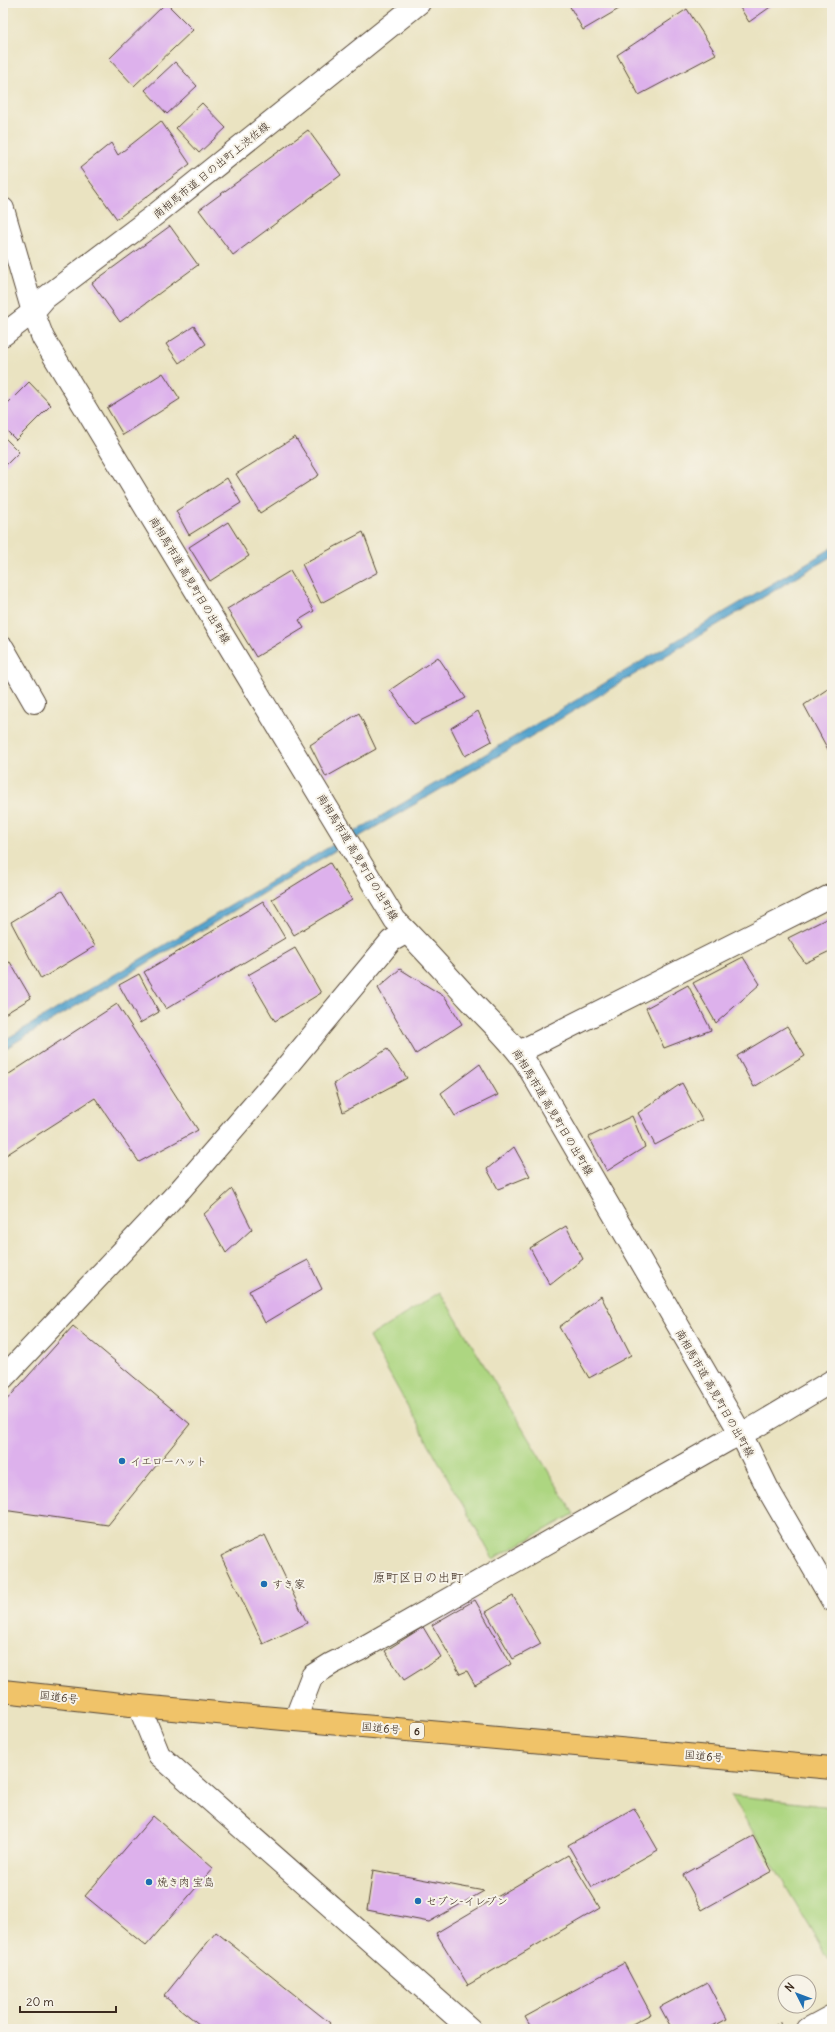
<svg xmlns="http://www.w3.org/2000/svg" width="835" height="2032" viewBox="0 0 835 2032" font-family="Delius,'Klee One',sans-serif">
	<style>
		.green { fill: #add681; stroke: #748050 }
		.water { fill: #52a3cd; stroke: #466676 }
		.building { fill: #ddb1ec }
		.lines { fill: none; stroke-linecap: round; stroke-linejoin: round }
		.minor-casing { stroke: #554636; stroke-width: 24 }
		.highway-casing { stroke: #554636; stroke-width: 24 }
		.path { stroke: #554636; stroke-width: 2.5; stroke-dasharray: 1 3; stroke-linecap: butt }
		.minor { stroke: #fff; stroke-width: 22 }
		.highway { stroke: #f0c369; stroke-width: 22 }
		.poi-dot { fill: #1f6fb2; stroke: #f7f3e8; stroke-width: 1.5 }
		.labels { text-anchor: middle; stroke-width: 4; stroke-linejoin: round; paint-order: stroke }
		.shield { fill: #f7f3e8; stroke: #73665b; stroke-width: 1 }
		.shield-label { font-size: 10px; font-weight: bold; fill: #3b2a1e }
		.street-label { font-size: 11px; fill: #3b2a1e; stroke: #f7f3e8 }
		.poi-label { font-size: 11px; fill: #3b2a1e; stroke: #f7f3e8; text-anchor: start }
		.quarter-label { font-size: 13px; fill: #3b2a1e; stroke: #f7f3e8 }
	</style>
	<rect width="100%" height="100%" fill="#f7f3e8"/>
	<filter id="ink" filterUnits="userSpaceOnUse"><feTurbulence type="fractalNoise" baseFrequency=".025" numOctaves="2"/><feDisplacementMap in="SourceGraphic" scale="8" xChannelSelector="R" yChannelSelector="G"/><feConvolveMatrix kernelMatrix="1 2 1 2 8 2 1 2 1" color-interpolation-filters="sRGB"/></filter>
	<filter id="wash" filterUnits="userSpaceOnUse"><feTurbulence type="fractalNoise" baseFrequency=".012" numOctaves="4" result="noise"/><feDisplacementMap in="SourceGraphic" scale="16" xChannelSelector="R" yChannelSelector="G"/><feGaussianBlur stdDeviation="0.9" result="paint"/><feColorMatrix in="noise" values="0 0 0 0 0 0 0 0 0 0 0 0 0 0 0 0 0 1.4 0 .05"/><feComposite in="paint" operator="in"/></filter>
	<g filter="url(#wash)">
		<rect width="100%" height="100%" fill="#eae3c1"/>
		<g class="green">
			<polygon points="440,1292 574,1514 493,1559 369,1337"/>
			<polygon points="731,1795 832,1807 832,1964"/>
		</g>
		<polygon class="water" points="832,548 832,556 520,743 288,878 3,1050 3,1041"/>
		<g id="blocks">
			<g class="building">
				<polygon points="166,3 193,30 134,86 109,59"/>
				<polygon points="568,3 629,3 583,30"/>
				<polygon points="737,3 776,3 749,22"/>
				<polygon points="687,9 716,54 639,95 617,55"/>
				<polygon points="175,62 197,86 167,114 145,90"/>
				<polygon points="202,103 226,128 199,153 176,128"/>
				<polygon points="161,121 190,164 117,219 80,168 111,143 118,155"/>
				<polygon points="308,130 341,175 233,255 199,210"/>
				<polygon points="170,226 198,265 120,322 92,283"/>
				<polygon points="194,326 206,344 179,363 166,344"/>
				<polygon points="163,373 180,399 123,435 107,408"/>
				<polygon points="29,382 51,405 16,440 3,427 3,408"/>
				<polygon points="3,436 19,452 3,468"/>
				<polygon points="295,437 319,475 260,513 236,474"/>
				<polygon points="227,478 241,503 189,535 176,511"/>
				<polygon points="228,522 249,556 210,581 189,547"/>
				<polygon points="363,532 378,572 321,603 302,564"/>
				<polygon points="290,571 314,611 299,620 304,628 256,657 227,609"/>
				<polygon points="438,657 466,698 414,724 390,690"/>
				<polygon points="832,686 832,757 804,705"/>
				<polygon points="478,711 492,741 465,756 451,728"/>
				<polygon points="359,713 376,749 326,777 310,745"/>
				<polygon points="330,863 352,900 294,935 272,899"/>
				<polygon points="62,891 95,946 41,979 11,922"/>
				<polygon points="263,901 285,938 166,1009 144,972"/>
				<polygon points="832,916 832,950 805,963 788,938"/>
				<polygon points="295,948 321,993 275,1021 248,975"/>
				<polygon points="743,957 760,984 716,1023 693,983"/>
				<polygon points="10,962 31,998 3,1015 3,965"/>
				<polygon points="400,969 445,997 462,1024 416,1054 378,988"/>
				<polygon points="139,974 159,1012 140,1023 119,985"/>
				<polygon points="688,985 711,1030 664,1048 646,1008"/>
				<polygon points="117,1004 198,1130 139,1162 95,1098 3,1157 3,1078"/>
				<polygon points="787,1026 805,1056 754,1087 737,1056"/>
				<polygon points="387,1049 407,1078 343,1112 334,1084"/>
				<polygon points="480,1064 498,1095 455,1116 441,1093"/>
				<polygon points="682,1083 702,1120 655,1145 638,1113"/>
				<polygon points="632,1116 645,1147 607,1171 589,1137"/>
				<polygon points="514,1147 530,1176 498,1189 487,1169"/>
				<polygon points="232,1189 252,1229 226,1253 204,1214"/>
				<polygon points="566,1226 583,1259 550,1285 530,1248"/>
				<polygon points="308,1260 322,1289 265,1323 249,1291"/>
				<polygon points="601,1296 631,1355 589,1378 559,1327"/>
				<polygon points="73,1326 190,1424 108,1525 3,1510 3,1404"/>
				<polygon points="265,1535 307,1623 263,1644 221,1556"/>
				<polygon points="513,1596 541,1644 513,1659 486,1612"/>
				<polygon points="475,1600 511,1664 475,1685 467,1671 460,1674 432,1625"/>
				<polygon points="423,1627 441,1657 404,1680 385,1651"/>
				<polygon points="634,1808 658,1850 592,1887 568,1845"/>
				<polygon points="153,1816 213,1868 146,1946 85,1896"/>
				<polygon points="753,1836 772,1871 702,1910 683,1875"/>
				<polygon points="568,1855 600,1908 468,1985 436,1933"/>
				<polygon points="373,1870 484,1891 429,1922 367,1910"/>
				<polygon points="216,1932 330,2023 328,2026 331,2029 205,2029 164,1996"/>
				<polygon points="624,1963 651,2014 623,2029 532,2029 525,2017"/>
				<polygon points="707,1982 726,2019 707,2029 672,2029 660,2007"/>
			</g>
		</g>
	</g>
	<g filter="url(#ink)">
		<use href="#blocks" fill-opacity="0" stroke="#554636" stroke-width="1"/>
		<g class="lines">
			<defs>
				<g id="minor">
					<path d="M3,209L33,312L43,338L395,920C421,945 444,972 469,999C488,1020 510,1039 526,1063L741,1434L769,1491L832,1600"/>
					<polyline points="3,335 33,312 45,298 156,214 419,3"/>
					<polyline points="3,648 34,702"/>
					<polyline points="519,1052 832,895"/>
					<polyline points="3,1378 181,1189 268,1089 391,941 407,932"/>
					<polyline points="139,1706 159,1755 470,2029"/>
					<polyline points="295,1720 312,1676 331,1664 359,1650 728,1440 755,1427 832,1381"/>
					<polyline points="808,2029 832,2016"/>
				</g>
				<polyline id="highway" points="3,1691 139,1706 832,1768"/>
			</defs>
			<use href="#minor" class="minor-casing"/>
			<use href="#highway" class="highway-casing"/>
			<polyline class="path" points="769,2029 781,2023"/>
			<use href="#minor" class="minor"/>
			<use href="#highway" class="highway"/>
		</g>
	</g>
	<g class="poi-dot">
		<circle cx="122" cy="1461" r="4"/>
		<circle cx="264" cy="1584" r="4"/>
		<circle cx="149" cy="1882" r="4"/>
		<circle cx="418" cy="1901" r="4"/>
	</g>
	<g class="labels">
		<rect class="shield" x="410" y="1723" width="14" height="16" rx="3"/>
		<g class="shield-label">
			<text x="417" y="1735">6</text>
		</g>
		<g class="street-label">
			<text transform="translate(211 170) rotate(-39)" y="4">南相馬市道 日の出町上渋佐線</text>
			<text transform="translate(190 580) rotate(59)" y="4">南相馬市道 高見町日の出町線</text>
			<text transform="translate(358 857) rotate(59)" y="4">南相馬市道 高見町日の出町線</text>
			<text transform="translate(553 1112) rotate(59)" y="4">南相馬市道 高見町日の出町線</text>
			<text transform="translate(715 1393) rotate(60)" y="4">南相馬市道 高見町日の出町線</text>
			<text transform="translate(59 1697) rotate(7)" y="4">国道6号</text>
			<text transform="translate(381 1728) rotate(5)" y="4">国道6号</text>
			<text transform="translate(704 1756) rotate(5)" y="4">国道6号</text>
		</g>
		<g class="poi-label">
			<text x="130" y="1465">イエローハット</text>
			<text x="272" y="1588">すき家</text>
			<text x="157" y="1886">焼き肉 宝島</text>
			<text x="426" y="1905">セブン-イレブン</text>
		</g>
		<g class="quarter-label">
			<text x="418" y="1582">原町区日の出町</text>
		</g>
	</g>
	<rect width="835" height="2032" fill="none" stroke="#f7f3e8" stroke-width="16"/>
	<g transform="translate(797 1994) rotate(312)"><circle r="19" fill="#f7f3e8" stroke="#aca397"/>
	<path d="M0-3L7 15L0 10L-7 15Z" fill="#1f6fb2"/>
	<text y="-6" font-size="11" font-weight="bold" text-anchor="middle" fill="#3b2a1e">N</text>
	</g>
	<path d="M20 2006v6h96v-6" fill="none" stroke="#3b2a1e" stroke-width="2"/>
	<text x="26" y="2006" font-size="12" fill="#3b2a1e" stroke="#f7f3e8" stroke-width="3" paint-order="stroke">20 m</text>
</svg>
